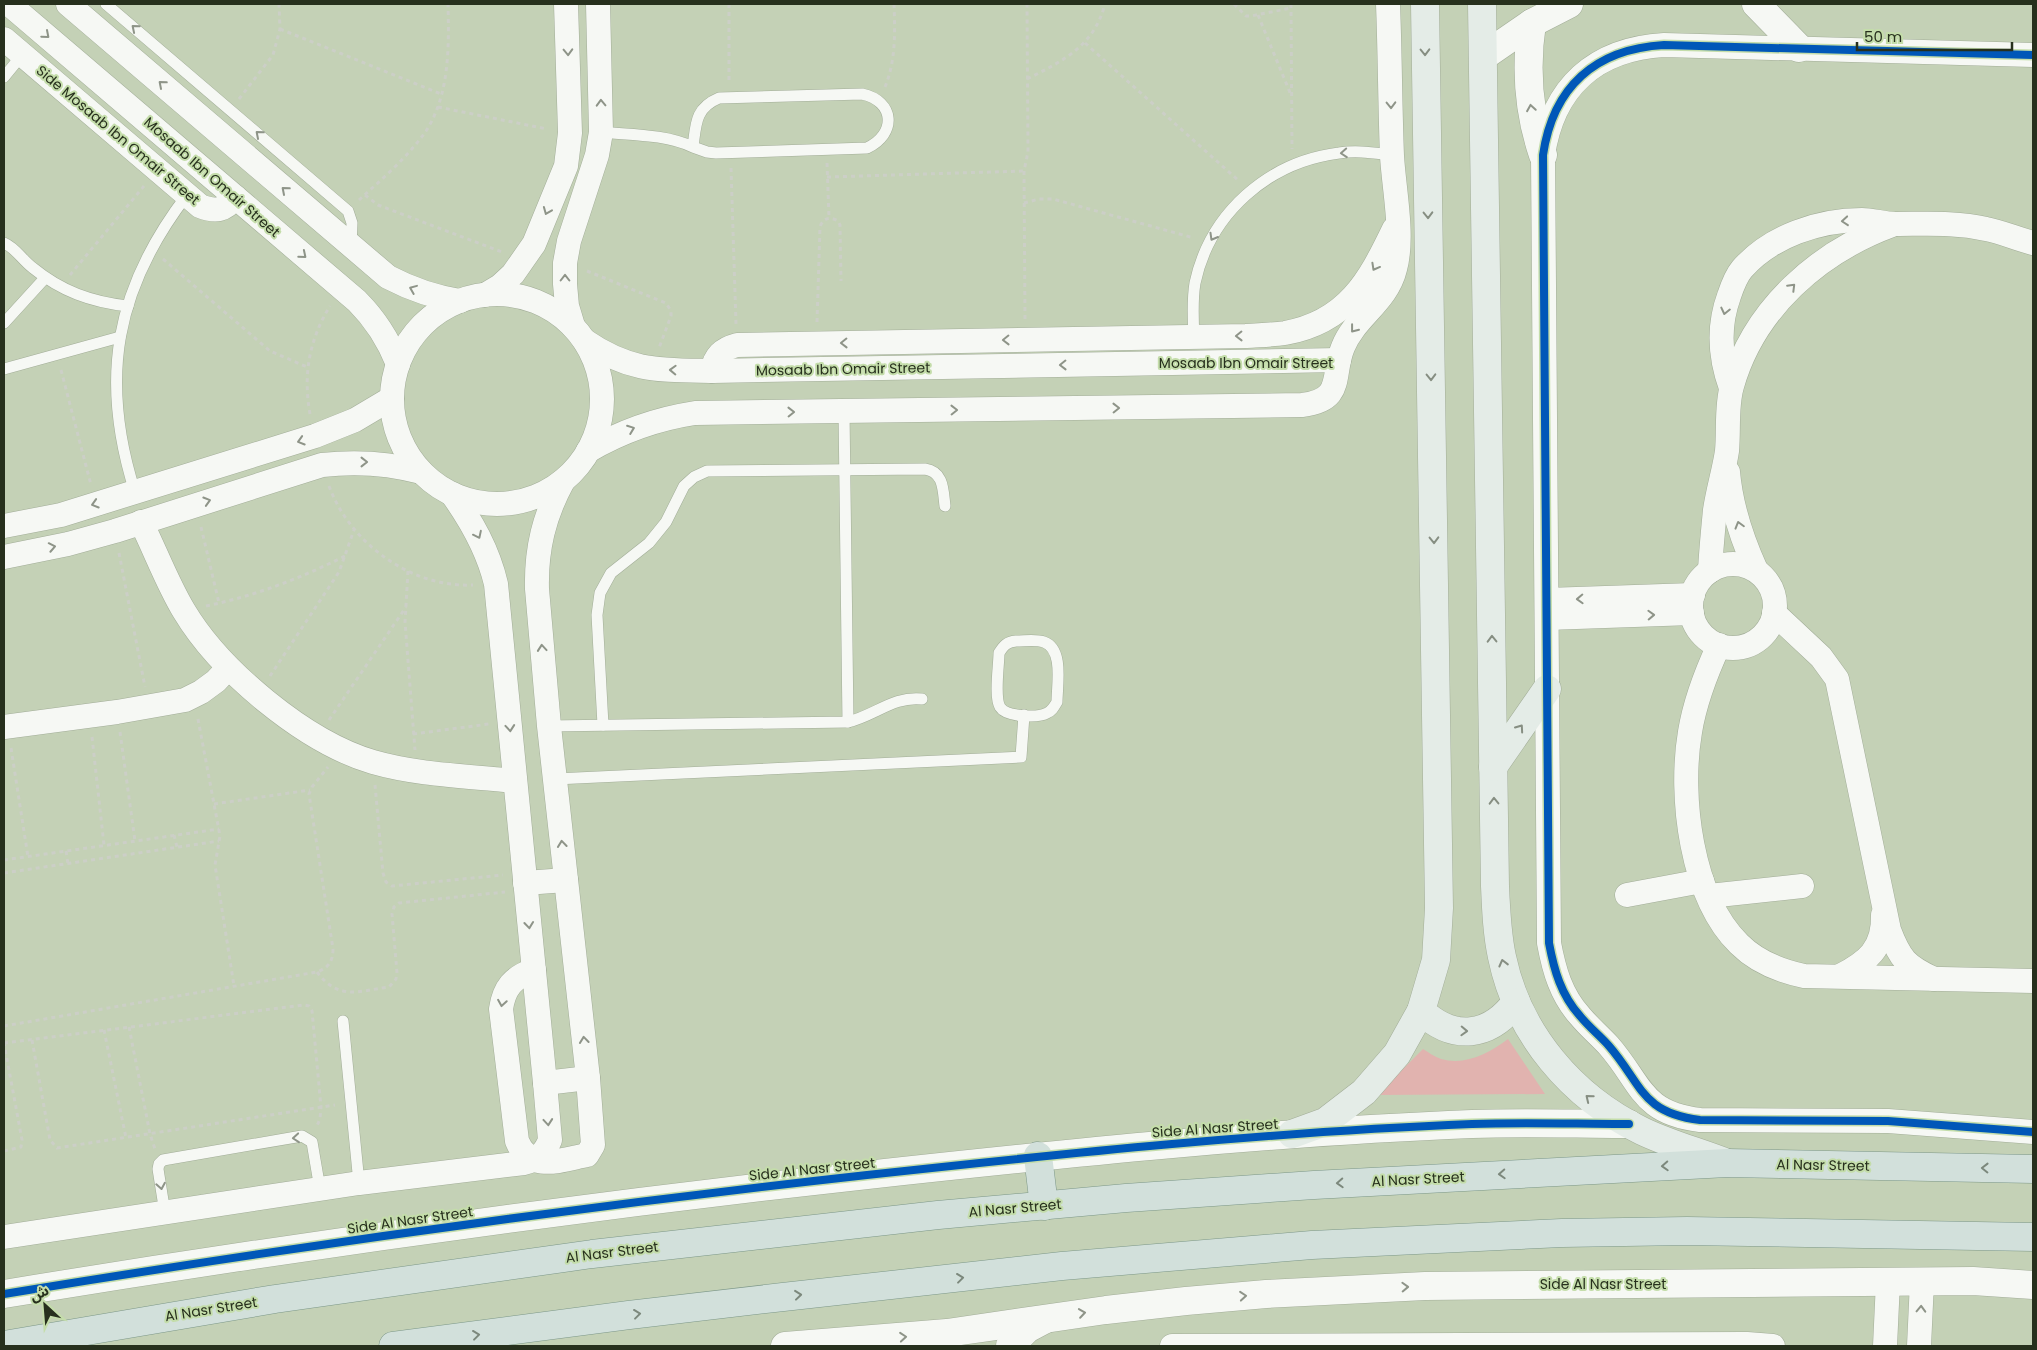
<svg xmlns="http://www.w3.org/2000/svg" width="2037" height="1350" viewBox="0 0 2037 1350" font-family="Poppins,'Noto Sans Arabic',sans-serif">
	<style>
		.green { fill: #e1b3af }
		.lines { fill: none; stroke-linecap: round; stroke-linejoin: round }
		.service-casing { stroke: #a2ad98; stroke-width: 12 }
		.minor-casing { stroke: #a2ad98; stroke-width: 25 }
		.tertiary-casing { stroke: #a2ad98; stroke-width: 29 }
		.secondary-casing { stroke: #a2ad98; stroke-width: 29 }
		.primary-casing { stroke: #7c9788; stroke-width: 29 }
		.path { stroke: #cccfc7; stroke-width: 3; stroke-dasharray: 4 4; stroke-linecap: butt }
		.service { stroke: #f6f8f4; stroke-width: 11 }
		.minor { stroke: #f6f8f4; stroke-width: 24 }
		.tertiary { stroke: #f6f8f4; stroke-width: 28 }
		.secondary { stroke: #e4ece7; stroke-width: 28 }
		.primary { stroke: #d2e0db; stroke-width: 28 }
		.cycleway-casing { stroke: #c4ddaa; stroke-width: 11 }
		.cycleway { stroke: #0057b8; stroke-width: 8 }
		.oneway { stroke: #8e9488 }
		.oneway2 { stroke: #868e82 }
		.oneway3 { stroke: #7c887c }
		.labels { text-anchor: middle; stroke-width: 4; stroke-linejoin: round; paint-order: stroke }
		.street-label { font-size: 14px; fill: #27301d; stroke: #c4ddaa }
	</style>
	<rect width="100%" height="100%" fill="#c4d1b6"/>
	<path class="green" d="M1508,1039L1545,1094L1377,1095L1423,1049C1428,1052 1435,1057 1441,1059C1466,1066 1489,1053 1508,1039Z"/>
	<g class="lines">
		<defs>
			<g id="service">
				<polyline points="106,4 348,211 352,223 351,246"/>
				<polyline points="4,77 22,55"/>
				<path d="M601,132C631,135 665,134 693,147C696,124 695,108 719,98L862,94C895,101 897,134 867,148L716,153L707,152L693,147"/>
				<path d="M4,243C16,248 22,260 33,268C61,291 91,302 128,306"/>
				<polyline points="4,323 45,278"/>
				<path d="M1194,337C1193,319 1192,301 1195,283C1210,213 1268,162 1339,153C1357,150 1374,153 1392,155"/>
				<polyline points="4,369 120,337"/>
				<polyline points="844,411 848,722"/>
				<path d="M135,492C99,379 115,289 187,195"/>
				<path d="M1016,641C1025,641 1036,639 1044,642C1064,649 1057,685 1057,702C1054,707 1052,711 1047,713C1038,718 1006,717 1000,707C994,697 999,665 999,653C1004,645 1007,642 1016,641Z"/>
				<path d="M603,725L597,615L600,593L611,573L649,543L666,522L684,486L694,477L707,471L925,469C944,472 943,490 945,506"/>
				<path d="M549,726L848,722C876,715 893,696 922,699"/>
				<polyline points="555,779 1021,757 1024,715"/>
				<polyline points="343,1021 359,1183"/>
				<polyline points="165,1213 158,1169 159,1164 163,1160 302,1136 312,1142 320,1189"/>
			</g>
			<g id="minor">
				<path d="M9,4L357,301C376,320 388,339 398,364"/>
				<path d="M68,4L388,277C411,289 433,297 460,301"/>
				<path d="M4,39L200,206C215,212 225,211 235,197"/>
				<path d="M2033,55L1664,45C1595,49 1553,87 1543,155L1549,943C1554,970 1561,995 1580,1016C1589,1027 1600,1036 1609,1046C1642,1084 1641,1113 1700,1120L1888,1121L2033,1132"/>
				<circle cx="497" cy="399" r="105"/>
				<polyline points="485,295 500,286 513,274 534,244 566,166 570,133 566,4"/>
				<polyline points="573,326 567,306 565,284 565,263 569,241 597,155 601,132 598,4"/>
				<path d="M585,341C630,372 660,370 712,371L1339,360"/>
				<path d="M712,371C715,356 722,349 737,345L1246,336C1259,335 1272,335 1285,333C1347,322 1369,281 1394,229"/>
				<path d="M1731,388C1720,358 1718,326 1729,296C1732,287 1736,276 1742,269C1771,236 1819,220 1862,220C1873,220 1884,224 1896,224C1926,224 1956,222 1986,229C2002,232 2017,239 2033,243"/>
				<path d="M588,451C622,431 656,419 695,413L1302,405C1345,400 1331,376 1343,347C1355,317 1387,302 1395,269C1404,237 1394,190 1392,156C1390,105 1390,54 1388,4"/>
				<path d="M1728,472C1731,506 1742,539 1756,570"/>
				<path d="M141,522C155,550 168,585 184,611C220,671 305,742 373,762C418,775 468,776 515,781"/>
				<polyline points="4,526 61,515 315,436 355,420 392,398"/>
				<path d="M4,557L68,544L115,531L322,465C357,461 388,463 421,472"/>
				<circle cx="1733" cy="606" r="42"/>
				<path d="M1710,571C1711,551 1713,531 1715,510C1718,490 1724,471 1727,451C1729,430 1726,406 1732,386C1754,308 1819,252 1892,225"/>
				<polyline points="1547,600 1693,595"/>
				<path d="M1774,613L1821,657L1837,679L1889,930C1900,959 1906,966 1934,979"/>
				<polyline points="1547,618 1692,613"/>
				<path d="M1719,645C1706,673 1695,701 1690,732C1679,796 1691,897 1739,944C1757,962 1780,971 1804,976L2033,981"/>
				<polyline points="4,727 117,712 185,700 201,692 216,681 228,668"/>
				<polyline points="525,883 566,880"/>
				<polyline points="1627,895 1702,881"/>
				<polyline points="1709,896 1802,886"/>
				<path d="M534,970C513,977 504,988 501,1009L517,1141C530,1173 561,1160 587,1155L593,1145L588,1078L549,726L537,589C536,549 544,516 563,481"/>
				<path d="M1840,976C1867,962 1884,949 1883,915"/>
				<polyline points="545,1083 588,1078"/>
				<path d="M4,1237L359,1183L524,1163C538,1159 545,1153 550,1140L545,1083L496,584C488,550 472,522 452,494"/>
				<polyline points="1172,1346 1747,1344 1773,1346"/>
				<polyline points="1885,1346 1888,1282"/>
				<polyline points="1919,1346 1922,1282"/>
			</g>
			<g id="tertiary">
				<polyline points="1756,4 1799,48"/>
				<path d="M1532,23C1525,69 1528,111 1543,155"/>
				<polyline points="1484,56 1532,23 1569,4"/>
				<path d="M4,1294C290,1247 578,1207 867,1175C1068,1153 1270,1132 1472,1124C1524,1122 1577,1124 1629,1124"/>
				<polyline points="785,1346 947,1333 1106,1310 1186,1301 1266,1294 1425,1286 1973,1281 2033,1285"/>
				<polyline points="1010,1346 1027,1329 1044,1320"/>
			</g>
			<g id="secondary">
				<path d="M1482,4L1495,886C1496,910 1497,934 1502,957C1518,1034 1572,1097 1642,1131C1669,1144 1699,1152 1727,1163"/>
				<polyline points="1493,767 1547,689"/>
				<path d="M1421,1011C1454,1042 1490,1037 1516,1002"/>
				<polyline points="1292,1134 1325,1122 1364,1092 1397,1054 1421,1011 1436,960 1439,908 1425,4"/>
			</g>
			<g id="primary">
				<polyline points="1038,1156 1044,1206"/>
				<polyline points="4,1345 275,1299 592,1254 938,1215 1126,1198 1314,1185 1727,1163 2033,1169"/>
				<polyline points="393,1346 629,1315 783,1297 1062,1266 1312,1245 1562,1233 1687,1231 2033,1237"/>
			</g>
		</defs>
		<use href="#service" class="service-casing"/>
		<use href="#minor" class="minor-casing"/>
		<use href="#tertiary" class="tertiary-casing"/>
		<use href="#secondary" class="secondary-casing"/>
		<use href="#primary" class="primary-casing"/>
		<g class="path">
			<polyline points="729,4 729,82"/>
			<polyline points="1234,4 1246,16 1251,16 1291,8"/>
			<polyline points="1291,4 1292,149"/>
			<polyline points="1258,15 1291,95"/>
			<polyline points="280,29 441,94"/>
			<polyline points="1085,43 1239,181"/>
			<path d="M1027,79C1063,61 1094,46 1105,4"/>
			<path d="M885,87C896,60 895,32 894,4"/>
			<polyline points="239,99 273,55 280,29 279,4"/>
			<polyline points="438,107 547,129"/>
			<polyline points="827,163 829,218"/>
			<polyline points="731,168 736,324"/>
			<polyline points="827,177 1024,171"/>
			<polyline points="365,195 378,205 502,252"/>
			<path d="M359,200C382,179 408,157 426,131C450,94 449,45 448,4"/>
			<polyline points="1024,203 1039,199 1053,199 1194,238"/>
			<polyline points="163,259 270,351 307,367"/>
			<polyline points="587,271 666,303 671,311 671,316 659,348"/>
			<polyline points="70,275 144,186"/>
			<polyline points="1025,319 1024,171 1028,152 1027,4"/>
			<path d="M817,322L820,227C823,218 830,216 838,221L840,225L841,281"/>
			<polyline points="61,370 91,485"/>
			<path d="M310,414C303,375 309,340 330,306"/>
			<path d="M329,486C350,543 411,588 473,585"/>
			<polyline points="201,527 219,603"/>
			<polyline points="119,553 145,687"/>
			<polyline points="408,571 405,622 415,750"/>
			<path d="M206,606C255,596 301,578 345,556"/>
			<polyline points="270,676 339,572 354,530"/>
			<polyline points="198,719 220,836 215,865 234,986"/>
			<polyline points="329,720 406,607"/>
			<polyline points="120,732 135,841"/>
			<polyline points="413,734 489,724"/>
			<polyline points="92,737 104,845"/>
			<polyline points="11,748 28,857"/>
			<polyline points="375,785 383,873 386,882 392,886 503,875"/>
			<polyline points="214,804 310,790"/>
			<polyline points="174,835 177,847"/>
			<polyline points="66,851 68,864"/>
			<polyline points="4,860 219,829"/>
			<polyline points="4,873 219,841"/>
			<path d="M317,972C339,1001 358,991 389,987L396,979L397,973L392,914L394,907L399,903L505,892"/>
			<path d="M4,1026L317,972C328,968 333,962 333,949L309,794L312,787L328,767"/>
			<polyline points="129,1027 150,1134 155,1149"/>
			<polyline points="104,1030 126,1138"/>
			<polyline points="32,1040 50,1140 57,1148 335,1105"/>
			<polyline points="4,1043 304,1005 309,1006 312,1011 321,1107 320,1119 316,1128"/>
			<polyline points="4,1151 21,1147 22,1140 4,1043"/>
		</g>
		<use href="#service" class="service"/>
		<use href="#minor" class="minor"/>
		<use href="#tertiary" class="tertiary"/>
		<use href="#secondary" class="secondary"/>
		<use href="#primary" class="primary"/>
		<defs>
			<g id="cycleway">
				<path d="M2033,55L1664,45C1595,49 1553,87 1543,155L1549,943C1554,970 1561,995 1580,1016C1589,1027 1600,1036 1609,1046C1642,1084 1641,1113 1700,1120L1888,1121L2033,1132"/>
				<path d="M4,1294C290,1247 578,1207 867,1175C1068,1153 1270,1132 1472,1124C1524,1122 1577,1124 1629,1124"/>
			</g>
		</defs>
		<use href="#cycleway" class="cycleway-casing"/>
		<use href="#cycleway" class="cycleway"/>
	</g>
	<defs><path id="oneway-chevron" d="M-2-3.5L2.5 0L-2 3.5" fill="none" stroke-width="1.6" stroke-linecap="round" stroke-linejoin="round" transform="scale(1.25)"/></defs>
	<g class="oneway">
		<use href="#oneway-chevron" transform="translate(135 28) rotate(-140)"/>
		<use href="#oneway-chevron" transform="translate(46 35) rotate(41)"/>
		<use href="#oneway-chevron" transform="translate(568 52) rotate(88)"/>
		<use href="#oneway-chevron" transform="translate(162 84) rotate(-139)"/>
		<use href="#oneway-chevron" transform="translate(601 103) rotate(-92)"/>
		<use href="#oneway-chevron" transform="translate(1391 105) rotate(89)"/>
		<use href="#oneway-chevron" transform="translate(1531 108) rotate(-99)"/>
		<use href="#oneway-chevron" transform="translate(259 134) rotate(-139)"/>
		<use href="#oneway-chevron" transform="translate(1344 153) rotate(176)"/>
		<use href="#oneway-chevron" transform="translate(285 190) rotate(-139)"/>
		<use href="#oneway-chevron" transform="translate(547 211) rotate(112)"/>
		<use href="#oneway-chevron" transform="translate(1845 221) rotate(175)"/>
		<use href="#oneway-chevron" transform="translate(1213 237) rotate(120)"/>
		<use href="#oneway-chevron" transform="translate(303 255) rotate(40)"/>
		<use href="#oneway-chevron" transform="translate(1375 267) rotate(119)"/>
		<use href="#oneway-chevron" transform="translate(565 278) rotate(-90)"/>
		<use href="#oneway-chevron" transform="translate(1792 287) rotate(-45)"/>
		<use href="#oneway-chevron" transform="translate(413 289) rotate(-158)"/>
		<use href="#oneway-chevron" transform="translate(1725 311) rotate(103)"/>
		<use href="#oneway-chevron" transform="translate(1354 329) rotate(128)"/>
		<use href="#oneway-chevron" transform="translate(1239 336) rotate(179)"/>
		<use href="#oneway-chevron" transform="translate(1006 340) rotate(179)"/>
		<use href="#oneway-chevron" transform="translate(844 343) rotate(179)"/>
		<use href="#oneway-chevron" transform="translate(1063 365) rotate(179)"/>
		<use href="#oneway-chevron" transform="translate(673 370) rotate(-178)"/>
		<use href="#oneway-chevron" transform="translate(1116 408) rotate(-1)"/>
		<use href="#oneway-chevron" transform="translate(954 410) rotate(-1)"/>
		<use href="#oneway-chevron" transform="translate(791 412) rotate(-1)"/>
		<use href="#oneway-chevron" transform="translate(631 429) rotate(-21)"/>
		<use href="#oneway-chevron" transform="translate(301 441) rotate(163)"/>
		<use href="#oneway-chevron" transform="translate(364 462)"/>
		<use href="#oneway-chevron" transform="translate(207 501) rotate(-17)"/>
		<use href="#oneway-chevron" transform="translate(95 504) rotate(163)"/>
		<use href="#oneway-chevron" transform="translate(1739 525) rotate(-106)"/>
		<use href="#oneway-chevron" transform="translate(478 535) rotate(64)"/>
		<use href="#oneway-chevron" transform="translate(52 547) rotate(-11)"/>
		<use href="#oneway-chevron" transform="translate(1580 599) rotate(178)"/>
		<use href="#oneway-chevron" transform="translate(1651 615) rotate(-2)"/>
		<use href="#oneway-chevron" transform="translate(542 648) rotate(-95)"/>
		<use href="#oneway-chevron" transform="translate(510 728) rotate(85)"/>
		<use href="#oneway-chevron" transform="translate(562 844) rotate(-96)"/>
		<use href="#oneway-chevron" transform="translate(529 925) rotate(84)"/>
		<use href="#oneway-chevron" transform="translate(502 1003) rotate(99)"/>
		<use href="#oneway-chevron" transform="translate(584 1040) rotate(-96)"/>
		<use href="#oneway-chevron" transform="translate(548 1122) rotate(85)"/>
		<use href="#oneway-chevron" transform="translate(296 1138) rotate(175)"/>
		<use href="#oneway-chevron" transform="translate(161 1186) rotate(80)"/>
		<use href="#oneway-chevron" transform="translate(1405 1287) rotate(-2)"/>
		<use href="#oneway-chevron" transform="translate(1243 1296) rotate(-5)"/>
		<use href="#oneway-chevron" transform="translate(1921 1309) rotate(-88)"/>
		<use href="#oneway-chevron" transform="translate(1082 1313) rotate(-8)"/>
		<use href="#oneway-chevron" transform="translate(903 1337) rotate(-5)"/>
	</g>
	<g class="oneway2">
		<use href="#oneway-chevron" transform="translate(1425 52) rotate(89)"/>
		<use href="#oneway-chevron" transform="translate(1428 215) rotate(89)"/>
		<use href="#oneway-chevron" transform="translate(1431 377) rotate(89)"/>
		<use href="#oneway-chevron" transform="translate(1434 540) rotate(89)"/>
		<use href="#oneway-chevron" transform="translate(1492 639) rotate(-91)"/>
		<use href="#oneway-chevron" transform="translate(1520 728) rotate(-55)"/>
		<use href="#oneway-chevron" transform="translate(1494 801) rotate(-91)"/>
		<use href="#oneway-chevron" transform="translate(1503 963) rotate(-104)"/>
		<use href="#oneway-chevron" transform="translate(1464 1031) rotate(2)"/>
		<use href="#oneway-chevron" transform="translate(1589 1098) rotate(-141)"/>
	</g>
	<g class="oneway3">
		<use href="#oneway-chevron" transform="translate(1665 1166) rotate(177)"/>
		<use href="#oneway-chevron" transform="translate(1985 1168) rotate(-179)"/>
		<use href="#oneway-chevron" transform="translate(1502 1174) rotate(177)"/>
		<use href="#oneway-chevron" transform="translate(1340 1183) rotate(177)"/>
		<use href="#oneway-chevron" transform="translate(960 1278) rotate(-7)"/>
		<use href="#oneway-chevron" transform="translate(798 1295) rotate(-6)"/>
		<use href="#oneway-chevron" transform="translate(637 1314) rotate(-7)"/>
		<use href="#oneway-chevron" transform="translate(476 1335) rotate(-7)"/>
	</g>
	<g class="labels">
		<g class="street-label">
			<text transform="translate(118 135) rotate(40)" y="5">Side Mosaab Ibn Omair Street</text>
			<text transform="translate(212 177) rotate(41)" y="5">Mosaab Ibn Omair Street</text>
			<text x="1246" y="368">Mosaab Ibn Omair Street</text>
			<text transform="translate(843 369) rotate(-1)" y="5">Mosaab Ibn Omair Street</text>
			<text transform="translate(1215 1128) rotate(-4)" y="5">Side Al Nasr Street</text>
			<text transform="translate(1823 1165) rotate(1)" y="5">Al Nasr Street</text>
			<text transform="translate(812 1169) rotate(-6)" y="5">Side Al Nasr Street</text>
			<text transform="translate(1418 1179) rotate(-3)" y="5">Al Nasr Street</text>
			<text transform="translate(1015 1208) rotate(-5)" y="5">Al Nasr Street</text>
			<text transform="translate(410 1220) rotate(-8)" y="5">Side Al Nasr Street</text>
			<text transform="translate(612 1252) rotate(-7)" y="5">Al Nasr Street</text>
			<text x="1603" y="1289">Side Al Nasr Street</text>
			<text transform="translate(211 1309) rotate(-9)" y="5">Al Nasr Street</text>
		</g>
	</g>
	<rect width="2037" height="1350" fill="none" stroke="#27301d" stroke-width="10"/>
	<g transform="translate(45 1305) rotate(334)" stroke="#c4ddaa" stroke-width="4" paint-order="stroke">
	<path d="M0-4L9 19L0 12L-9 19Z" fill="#27301d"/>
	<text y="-8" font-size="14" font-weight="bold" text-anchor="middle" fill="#27301d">ش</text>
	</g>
	<path d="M1857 42v8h155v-8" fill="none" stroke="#27301d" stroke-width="2.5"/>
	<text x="1864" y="42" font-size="15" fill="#27301d" stroke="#c4ddaa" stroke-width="4" paint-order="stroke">50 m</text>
</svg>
